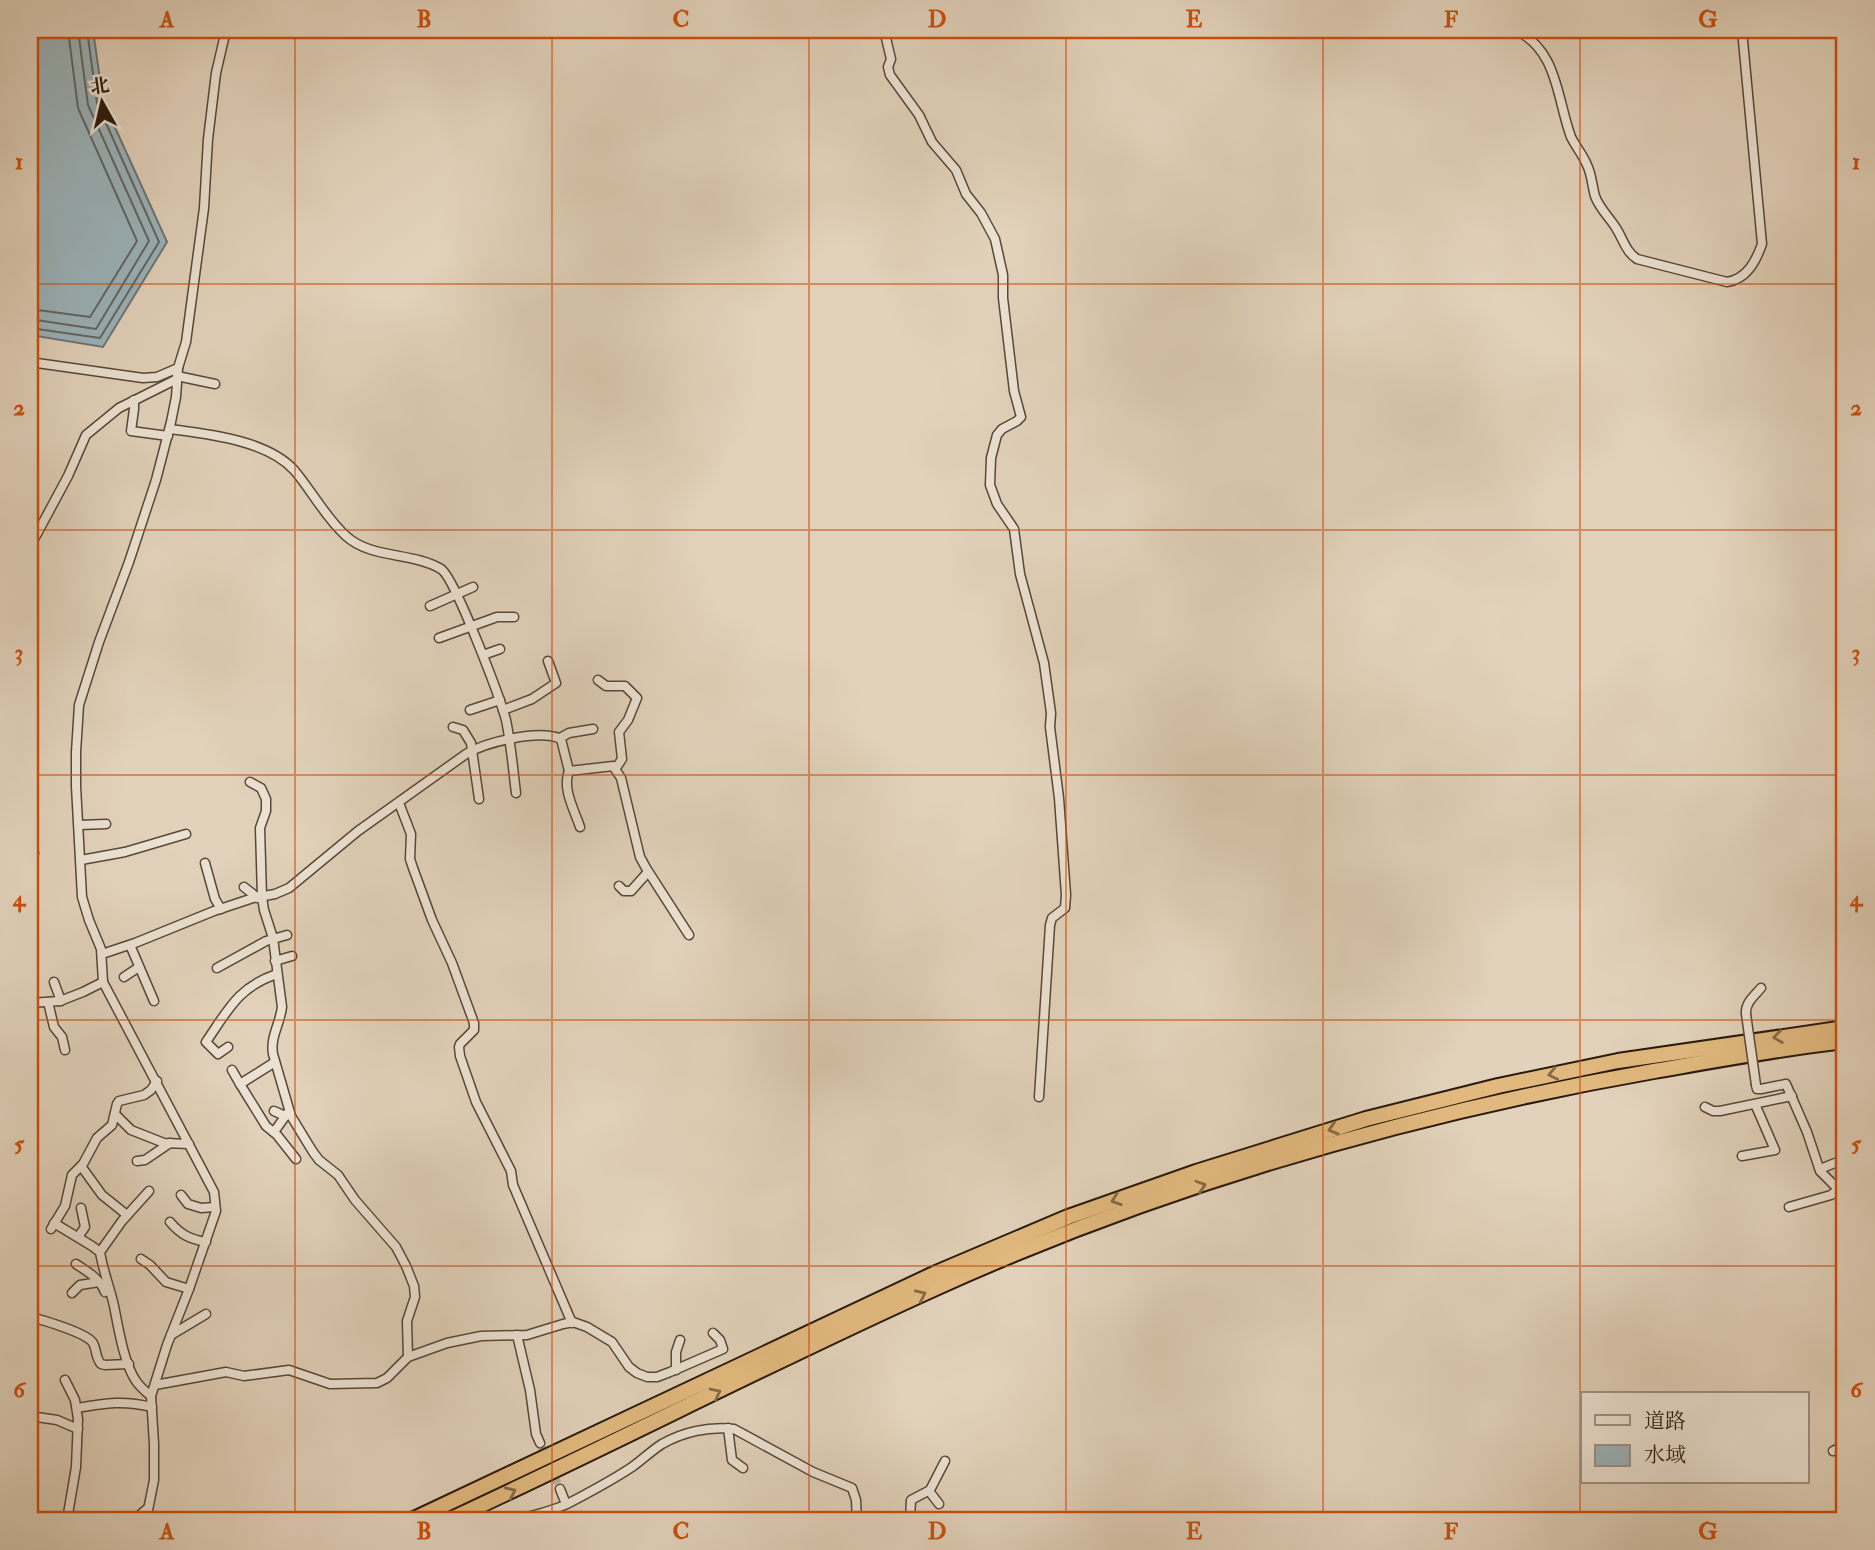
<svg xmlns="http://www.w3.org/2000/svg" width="1875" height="1550" viewBox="0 0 1875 1550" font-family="'IM FELL Double Pica','Noto Serif SC',serif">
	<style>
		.water { fill: #9bb4bc; stroke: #6e7676; stroke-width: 2 }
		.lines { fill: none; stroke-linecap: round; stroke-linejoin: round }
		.shore { stroke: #626764; stroke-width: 2 }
		.minor-tunnel { stroke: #bdad98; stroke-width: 8; stroke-dasharray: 8 4; stroke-linecap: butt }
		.minor-casing { stroke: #584838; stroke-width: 11 }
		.motorway-casing { stroke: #2a1a0c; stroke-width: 18 }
		.minor { stroke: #ece2d3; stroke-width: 8 }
		.motorway { stroke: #e1b97e; stroke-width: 14 }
		.minor-bridge-casing { stroke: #584838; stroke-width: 11; stroke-linecap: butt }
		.minor-bridge { stroke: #ece2d3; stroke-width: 8 }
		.oneway { stroke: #866a45 }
		.grid { fill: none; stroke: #cc500c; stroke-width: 2; stroke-opacity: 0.55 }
		.neatline { fill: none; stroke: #cc500c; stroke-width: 2.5 }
		.grid-label { font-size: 23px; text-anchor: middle; font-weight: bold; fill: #cc500c }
	</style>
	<rect width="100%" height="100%" fill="#e2d2bb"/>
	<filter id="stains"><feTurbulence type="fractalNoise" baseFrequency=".00286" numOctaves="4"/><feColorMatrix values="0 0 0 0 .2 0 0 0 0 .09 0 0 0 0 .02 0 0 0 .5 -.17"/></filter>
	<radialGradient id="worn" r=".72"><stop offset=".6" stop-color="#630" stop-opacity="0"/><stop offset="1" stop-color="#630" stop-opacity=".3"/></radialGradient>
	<polygon class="water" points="30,30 93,30 103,101 167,242 103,347 30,335"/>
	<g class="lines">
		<g class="shore">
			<polyline points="30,309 90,317 137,241 78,108 68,30"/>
			<polyline points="30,319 96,329 149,241 88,105 78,30"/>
			<polyline points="30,328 100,338 159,242 97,103 87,30"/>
		</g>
		<polyline class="minor-tunnel" points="540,1443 560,1489"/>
		<defs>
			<g id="minor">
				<polyline points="884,30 891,59 888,67 890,75 919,115 932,142 956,170 966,194 981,213 995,239 1003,275 1003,298 1014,391 1021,417 1017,421 1002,429 997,435 991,458 990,485 997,504 1014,529 1020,574 1044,663 1051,713 1050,727 1059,798 1066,895 1065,908 1052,918 1050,925 1039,1097"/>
				<path d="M1515,30C1558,49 1557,100 1571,137C1576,147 1583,155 1587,165C1592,175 1592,186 1595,196C1599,208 1610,218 1616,228C1623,239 1626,252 1637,259L1727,282C1747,279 1756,261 1762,244L1742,30"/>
				<polyline points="30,362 143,378 157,377 178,368 186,342 204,208 208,139 216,73 226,30"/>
				<polyline points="177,376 215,384"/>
				<polyline points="134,400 134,409 131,431 168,436"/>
				<path d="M170,429C207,434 267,440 294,470C312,491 325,517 346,536C371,559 413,552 441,569C455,578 500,698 506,720C511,744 513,769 516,793"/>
				<polyline points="30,554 32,543 68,476 86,435 119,408 177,379"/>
				<polyline points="430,606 473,587"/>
				<polyline points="439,638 497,617 514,617"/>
				<polyline points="483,655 500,649"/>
				<polyline points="598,680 606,686 625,686 637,698 628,720 619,732 622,759 616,768"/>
				<polyline points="470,710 500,700"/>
				<polyline points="503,710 532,699 556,683 548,661"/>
				<polyline points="453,727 463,730 471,743 479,799"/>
				<polyline points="560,738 569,733 593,729"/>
				<path d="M569,771C562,789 574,809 580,827"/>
				<path d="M250,782L261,788L266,799V811L260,828L262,897L264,910L273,938L282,1007C280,1024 270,1037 273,1054L291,1116L313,1152L319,1160L338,1175L355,1200L396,1247L406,1266L414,1286L415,1297L407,1321L408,1357"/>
				<polyline points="399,803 411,834 410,859 413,868 432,920 452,963 474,1023 474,1030 460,1044 459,1047 460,1056 476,1102 511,1171 513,1185 572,1323"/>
				<polyline points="30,822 32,822"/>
				<polyline points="79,825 106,824"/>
				<polyline points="30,853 34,853"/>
				<polyline points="81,860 125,852 186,834"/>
				<polyline points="205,863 215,899 221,909"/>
				<polyline points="619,886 624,891 631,891 648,872"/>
				<polyline points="244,887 258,898"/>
				<polyline points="130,945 154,1001"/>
				<path d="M102,954L135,943L214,911L253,898L275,894L289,888L358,831L466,754C486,742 539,729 561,739L569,771L613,766L621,778L640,857L646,868L689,935"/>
				<polyline points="275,961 292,956"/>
				<polyline points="217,968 266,941 287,935"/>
				<polyline points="124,977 139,967"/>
				<polyline points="54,982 61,1001"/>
				<polyline points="48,1002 54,1027 62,1037 65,1050"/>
				<polyline points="30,1003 60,1001 83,992 103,982"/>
				<path d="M1746,1014C1745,1003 1754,996 1761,988"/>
				<path d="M228,1047L218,1054L206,1042C228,1010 238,987 277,974"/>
				<polyline points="275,1062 240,1084 266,1126 277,1135 296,1159"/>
				<polyline points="232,1070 240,1084"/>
				<polyline points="1756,1085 1757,1089 1761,1089 1786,1084 1807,1132 1820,1171 1845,1196"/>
				<polyline points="1705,1107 1713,1111 1720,1111 1792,1096"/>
				<polyline points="274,1111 285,1116"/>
				<polyline points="115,1114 131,1130 164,1143 189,1144"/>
				<polyline points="274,1132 289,1111"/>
				<polyline points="1742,1156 1775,1150 1755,1104"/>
				<polyline points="137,1161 145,1160 170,1143"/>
				<polyline points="81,1166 102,1195 127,1215"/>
				<polyline points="1820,1169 1845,1159"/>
				<path d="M149,1191L122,1221L100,1252C103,1271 110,1288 114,1306C118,1326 124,1364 136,1381C140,1387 146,1392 151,1396"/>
				<polyline points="181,1195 188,1204 201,1208 215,1207"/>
				<polyline points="1789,1207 1831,1195 1845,1184"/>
				<path d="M170,1222C181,1235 190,1239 206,1242"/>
				<polyline points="54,1223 92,1246 100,1252"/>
				<polyline points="51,1229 65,1206 72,1175 83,1164 97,1138 112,1125 117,1104 119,1101 144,1095 151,1090 157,1081"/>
				<polyline points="78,1237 85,1227 81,1208"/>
				<polyline points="141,1259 150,1265 166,1282 189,1289"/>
				<path d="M76,1264C87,1271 100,1279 105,1292"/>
				<polyline points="72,1293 80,1285 99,1282"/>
				<path d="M30,1317C43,1320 87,1333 93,1343C97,1350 95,1357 101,1364L105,1365L129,1364"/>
				<polyline points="171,1335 206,1314"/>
				<polyline points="517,1335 530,1390 536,1434 540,1443"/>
				<polyline points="1845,1348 1843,1349 1845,1353"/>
				<polyline points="676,1370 676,1352 680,1340"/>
				<polyline points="65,1380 75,1400 78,1419 76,1467 67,1520"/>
				<polyline points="155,1385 226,1372 244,1376 289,1370 330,1384 377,1383 387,1378 408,1357 447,1343 481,1336 527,1335 563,1324 573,1322 587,1327 612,1342 629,1367 637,1373 647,1377 657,1377 670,1372 723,1349 720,1340 713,1333"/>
				<path d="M77,1408C106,1403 123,1400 152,1407"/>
				<polyline points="30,1416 57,1420 78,1429"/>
				<polyline points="728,1428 732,1460 743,1468"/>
				<polyline points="1833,1451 1845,1445"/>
				<polyline points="560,1489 566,1504"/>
				<polyline points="929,1491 939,1504"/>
				<polyline points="134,1520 148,1508"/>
				<polyline points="146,1520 154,1480 154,1444 151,1396 167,1345 189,1289 216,1211 214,1192 103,982 101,949 89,920 82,897 76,786 76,752 79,705 99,642 129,562 156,480 171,422 176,397 178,368"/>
				<path d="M515,1520C534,1515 554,1511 571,1502C590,1492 614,1479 632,1467C642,1460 651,1451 662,1444C683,1432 709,1426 734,1429L813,1472L852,1488L856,1500L857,1520"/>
				<polyline points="910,1520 911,1500 930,1490 945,1461"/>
			</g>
			<g id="motorway">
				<polyline points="412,1520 936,1273 1068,1217 1196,1172 1366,1119 1498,1086 1618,1061 1845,1028"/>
				<path d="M449,1520C614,1444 775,1360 940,1286C1167,1184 1409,1114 1654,1071C1717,1060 1781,1048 1845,1041"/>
			</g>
		</defs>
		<use href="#minor" class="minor-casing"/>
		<use href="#motorway" class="motorway-casing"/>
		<use href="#minor" class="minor"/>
		<use href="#motorway" class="motorway"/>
		<defs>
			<polyline id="minor-bridge" points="1746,1014 1756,1085"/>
		</defs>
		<use href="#minor-bridge" class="minor-bridge-casing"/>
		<use href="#minor-bridge" class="minor-bridge"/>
	</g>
	<defs><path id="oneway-chevron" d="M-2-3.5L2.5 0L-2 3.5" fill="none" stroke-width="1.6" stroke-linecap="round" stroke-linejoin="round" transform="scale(1.75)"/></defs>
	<g class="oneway">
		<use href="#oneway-chevron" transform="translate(1778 1037) rotate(172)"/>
		<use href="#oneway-chevron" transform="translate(1553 1074) rotate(168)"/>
		<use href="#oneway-chevron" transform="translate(1333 1129) rotate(163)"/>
		<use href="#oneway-chevron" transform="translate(1201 1186) rotate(-18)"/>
		<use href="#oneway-chevron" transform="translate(1116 1200) rotate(161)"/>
		<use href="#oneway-chevron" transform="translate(921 1295) rotate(-25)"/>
		<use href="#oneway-chevron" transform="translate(716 1393) rotate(-26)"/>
		<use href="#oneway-chevron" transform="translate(511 1492) rotate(-25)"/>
	</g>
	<path class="grid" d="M295,30V1520M552,30V1520M809,30V1520M1066,30V1520M1323,30V1520M1580,30V1520M30,284H1845M30,530H1845M30,775H1845M30,1020H1845M30,1266H1845"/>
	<rect width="1875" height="1550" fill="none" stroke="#e2d2bb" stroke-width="77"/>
	<rect x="1581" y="1392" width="228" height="91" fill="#ece2d3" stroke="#9e9283" stroke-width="2"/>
	<rect x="1595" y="1415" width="35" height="10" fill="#ece2d3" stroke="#9e9283" stroke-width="2"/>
	<text x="1644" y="1428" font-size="21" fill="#2a1a0c">道路</text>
	<rect x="1595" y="1445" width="35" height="21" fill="#9bb4bc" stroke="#9e9283" stroke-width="2"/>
	<text x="1644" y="1462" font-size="21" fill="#2a1a0c">水域</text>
	<g transform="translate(102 102) rotate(352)" stroke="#ece2d3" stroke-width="5" paint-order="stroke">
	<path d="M0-5L12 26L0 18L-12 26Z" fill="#2a1a0c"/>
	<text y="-10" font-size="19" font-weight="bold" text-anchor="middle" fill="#2a1a0c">北</text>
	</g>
	<rect x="38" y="38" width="1798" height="1474" class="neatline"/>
	<g class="grid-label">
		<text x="167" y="27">A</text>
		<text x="424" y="27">B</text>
		<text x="681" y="27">C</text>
		<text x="937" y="27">D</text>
		<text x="1194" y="27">E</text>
		<text x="1451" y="27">F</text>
		<text x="1708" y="27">G</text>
		<text x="19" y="169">1</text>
		<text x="1856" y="169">1</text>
		<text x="19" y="415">2</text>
		<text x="1856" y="415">2</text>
		<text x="19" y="660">3</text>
		<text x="1856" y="660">3</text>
		<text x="19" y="906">4</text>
		<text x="1856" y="906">4</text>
		<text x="19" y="1151">5</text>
		<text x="1856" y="1151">5</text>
		<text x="19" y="1397">6</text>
		<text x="1856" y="1397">6</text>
		<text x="167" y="1539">A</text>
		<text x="424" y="1539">B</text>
		<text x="681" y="1539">C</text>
		<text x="937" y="1539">D</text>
		<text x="1194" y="1539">E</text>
		<text x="1451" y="1539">F</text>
		<text x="1708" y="1539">G</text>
	</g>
	<rect width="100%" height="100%" filter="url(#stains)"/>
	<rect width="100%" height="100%" fill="url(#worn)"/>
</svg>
